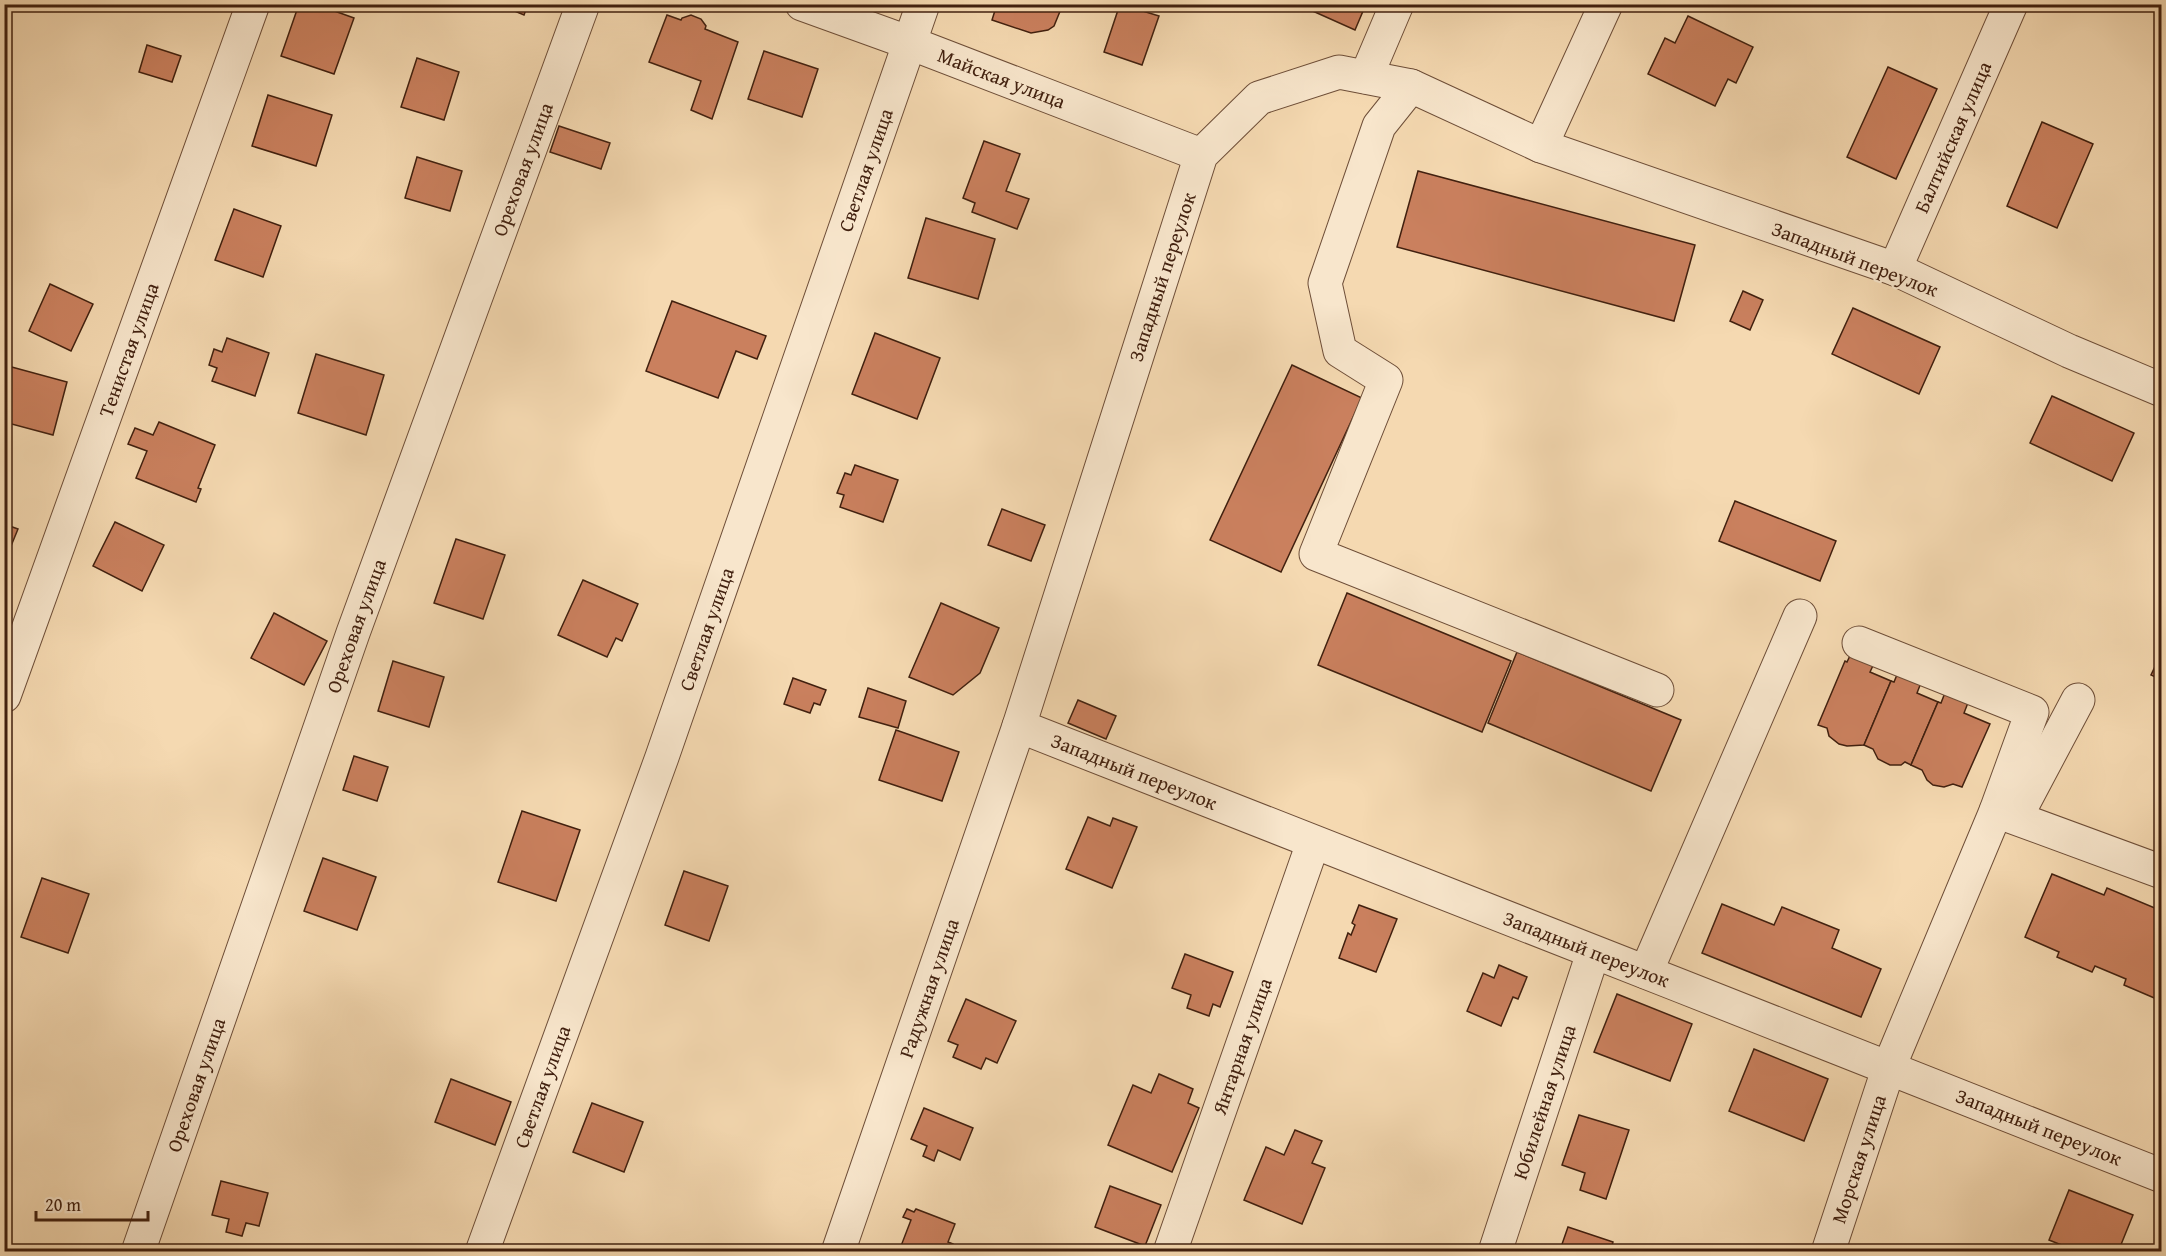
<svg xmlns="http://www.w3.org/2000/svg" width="2166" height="1256" viewBox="0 0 2166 1256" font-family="'Gentium Book Plus',serif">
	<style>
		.building { fill: #ca805e; stroke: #41200f; stroke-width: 1.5 }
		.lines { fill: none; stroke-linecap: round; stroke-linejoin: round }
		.minor-casing { stroke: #6e4e38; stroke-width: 35 }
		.minor { stroke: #f8e6cc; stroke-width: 33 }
		.labels { text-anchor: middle; stroke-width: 4.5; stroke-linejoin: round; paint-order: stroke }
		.street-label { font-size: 20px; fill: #41200f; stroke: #f8e6cc }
	</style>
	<rect width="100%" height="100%" fill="#f5d9b1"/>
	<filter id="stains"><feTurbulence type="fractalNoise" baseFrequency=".00333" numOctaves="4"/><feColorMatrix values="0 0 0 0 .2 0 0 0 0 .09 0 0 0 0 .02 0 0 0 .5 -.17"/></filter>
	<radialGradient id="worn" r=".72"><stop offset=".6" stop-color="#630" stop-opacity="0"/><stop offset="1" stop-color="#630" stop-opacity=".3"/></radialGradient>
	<g class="building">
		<polygon points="299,4 315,4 354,18 334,74 281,56"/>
		<polygon points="498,4 528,4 524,15"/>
		<polygon points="997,4 1063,4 1054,26 1048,30 1031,33 992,20"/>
		<polygon points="1120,4 1159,16 1142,65 1104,52"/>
		<polygon points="1297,4 1366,4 1355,30"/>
		<polygon points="667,15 681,20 682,18 691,15 701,19 706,26 705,29 738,42 712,119 691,110 701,81 649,62"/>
		<polygon points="1688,16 1753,47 1736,83 1728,79 1715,106 1648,74 1665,38 1675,43"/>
		<polygon points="147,45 181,56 172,82 139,72"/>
		<polygon points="764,51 818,69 802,117 748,99"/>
		<polygon points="417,58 459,72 444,120 401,107"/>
		<polygon points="1888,67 1937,89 1896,179 1847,157"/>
		<polygon points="268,95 332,115 316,166 252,146"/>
		<polygon points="2042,122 2093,144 2057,228 2007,206"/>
		<polygon points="559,126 610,143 601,169 550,152"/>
		<polygon points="984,141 1020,154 1006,191 1029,199 1017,229 972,212 975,203 963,198"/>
		<polygon points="417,157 462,171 450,211 405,198"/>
		<polygon points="1418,171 1695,245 1674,321 1397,247"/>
		<polygon points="234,209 281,226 263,277 215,260"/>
		<polygon points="926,218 995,239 978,299 908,278"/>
		<polygon points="50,284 93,304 71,351 29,331"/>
		<polygon points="1743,291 1763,300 1750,330 1730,321"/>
		<polygon points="672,301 766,336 757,359 736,351 718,398 646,371"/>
		<polygon points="1853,308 1940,347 1919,394 1832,354"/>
		<polygon points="875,333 940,358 917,419 852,394"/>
		<polygon points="227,338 269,353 255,396 212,381 217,368 209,365 214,349 222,352"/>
		<polygon points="316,354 384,375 366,435 298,413"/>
		<polygon points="1292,365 1362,398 1281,572 1210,540"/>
		<polygon points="8,366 67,382 53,435 4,422 4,380"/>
		<polygon points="2052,396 2134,433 2112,481 2030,443"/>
		<polygon points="159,422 215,445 198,488 201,489 196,502 136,478 147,451 128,444 135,428 153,435"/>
		<polygon points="855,465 898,480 883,522 840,507 844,495 837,493 845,473 851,475"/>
		<polygon points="1735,501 1836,541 1820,581 1719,541"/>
		<polygon points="1002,509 1045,525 1031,561 988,545"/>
		<polygon points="115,522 164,545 142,591 93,566"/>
		<polygon points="4,524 18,529 4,563"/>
		<polygon points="456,539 505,555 483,619 434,603"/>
		<polygon points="583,580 638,604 622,641 616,638 607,657 558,635"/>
		<polygon points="1347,593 1511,661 1482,732 1318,665"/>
		<polygon points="941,603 999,628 980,673 953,695 909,677"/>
		<polygon points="274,613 327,641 304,685 251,658"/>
		<polygon points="1855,645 1878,655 1870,672 1891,681 1864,745 1847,746 1839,744 1829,736 1827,728 1818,725 1845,661 1847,662"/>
		<polygon points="1517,652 1681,720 1651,791 1488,723"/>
		<polygon points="2162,652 2162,680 2151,675"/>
		<polygon points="393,661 444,677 429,727 378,711"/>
		<polygon points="1901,665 1924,675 1917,693 1938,702 1911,765 1905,762 1901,765 1890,765 1878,759 1873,749 1864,745 1891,681 1894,682"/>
		<polygon points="793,678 826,690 820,705 814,703 810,713 784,704"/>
		<polygon points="1948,685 1971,695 1964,713 1990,724 1962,787 1953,784 1944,787 1933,785 1927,780 1922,770 1911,765 1938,702 1941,703"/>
		<polygon points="868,688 906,701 898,728 859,717"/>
		<polygon points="1078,700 1116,716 1106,739 1068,723"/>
		<polygon points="896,730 959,752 942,801 879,780"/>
		<polygon points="354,756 388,767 377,801 343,790"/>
		<polygon points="522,811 580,830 556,901 498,882"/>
		<polygon points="1088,817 1110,826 1113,818 1137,827 1112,888 1066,869"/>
		<polygon points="323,858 376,877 357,930 304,911"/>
		<polygon points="684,871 728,886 709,941 665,925"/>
		<polygon points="2052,874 2104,895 2107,888 2162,911 2162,995 2159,1000 2124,985 2126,979 2095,966 2092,972 2057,957 2059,952 2025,937"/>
		<polygon points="42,878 89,894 68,953 21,937"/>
		<polygon points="1722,904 1774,925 1782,907 1839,930 1832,948 1881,969 1861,1017 1702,953"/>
		<polygon points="1359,905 1397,919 1376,972 1339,958 1348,933 1351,935 1355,925 1352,923"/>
		<polygon points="1185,954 1233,972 1220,1007 1213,1004 1209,1016 1187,1008 1191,995 1172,988"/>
		<polygon points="1499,965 1527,977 1518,999 1513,997 1501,1026 1467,1011 1483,973 1494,978"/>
		<polygon points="1617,994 1692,1024 1670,1081 1594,1052"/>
		<polygon points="966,999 1016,1021 997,1063 986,1058 981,1069 953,1057 958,1045 948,1041"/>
		<polygon points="1754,1049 1828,1079 1804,1141 1729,1111"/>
		<polygon points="1159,1074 1193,1089 1188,1103 1199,1108 1172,1172 1108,1145 1133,1085 1151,1093"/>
		<polygon points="451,1079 511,1102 495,1145 435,1122"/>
		<polygon points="592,1103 643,1122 624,1172 573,1152"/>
		<polygon points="924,1108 973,1128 960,1160 938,1150 934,1161 923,1156 927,1146 911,1139"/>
		<polygon points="1579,1115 1629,1130 1606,1199 1580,1190 1585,1173 1562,1165"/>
		<polygon points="1295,1130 1322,1141 1312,1163 1325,1168 1302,1224 1244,1200 1266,1147 1284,1155"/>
		<polygon points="221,1181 268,1193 259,1226 246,1223 242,1236 226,1232 229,1219 212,1215"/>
		<polygon points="1110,1186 1161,1205 1145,1246 1095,1227"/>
		<polygon points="2069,1190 2133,1215 2118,1252 2079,1252 2049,1240"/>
		<polygon points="907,1209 914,1212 916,1209 955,1224 948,1242 953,1244 950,1252 915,1252 901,1246 911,1220 903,1217"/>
		<polygon points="1568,1227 1613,1242 1610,1252 1546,1252 1553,1247 1560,1250"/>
	</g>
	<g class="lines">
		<defs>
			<g id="minor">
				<path id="s1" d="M802,4L910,43L1201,155"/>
				<polyline points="1366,77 1397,4"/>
				<polyline points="1411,86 1379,126 1325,283 1340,351 1386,380 1316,554 1657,690"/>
				<polyline points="1541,146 1606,4"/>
				<path id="s2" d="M1895,269L2011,4"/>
				<path id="s3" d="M2162,390L2069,351L1895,269L1541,146L1411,86L1339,72L1259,98L1201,155L1019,726C1399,877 1782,1024 2162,1176"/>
				<path id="s4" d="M4,696L253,4"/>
				<polyline points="1996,811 2162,872"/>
				<polyline points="2016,817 2078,700"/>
				<polyline points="1646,972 1800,616"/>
				<path id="s5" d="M138,1252L353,633L583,4"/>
				<path id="s6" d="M482,1252L662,757L923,4"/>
				<path id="s7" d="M838,1252L1019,726"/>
				<path id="s8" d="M1170,1252L1313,843"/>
				<path id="s9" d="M1495,1252L1593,953"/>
				<path id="s10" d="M1828,1252L1889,1067L1996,811L2032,712L1859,643"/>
			</g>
		</defs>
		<use href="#minor" class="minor-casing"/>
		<use href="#minor" class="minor"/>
	</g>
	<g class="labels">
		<g class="street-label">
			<text dy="7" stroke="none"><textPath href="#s1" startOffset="213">Майская улица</textPath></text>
			<text dy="7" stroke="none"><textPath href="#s2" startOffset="144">Балтийская улица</textPath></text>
			<text dy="7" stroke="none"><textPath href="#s5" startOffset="1149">Ореховая улица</textPath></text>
			<text dy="7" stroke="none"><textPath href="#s6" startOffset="1148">Светлая улица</textPath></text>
			<text transform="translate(1855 259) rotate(21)" y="7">Западный переулок</text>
			<text transform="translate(1162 277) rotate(-72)" y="7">Западный переулок</text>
			<text dy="7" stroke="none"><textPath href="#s4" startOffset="368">Тенистая улица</textPath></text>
			<text dy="7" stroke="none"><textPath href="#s5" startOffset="663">Ореховая улица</textPath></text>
			<text dy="7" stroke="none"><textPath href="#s6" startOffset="662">Светлая улица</textPath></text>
			<text dy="7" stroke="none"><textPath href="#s3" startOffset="1773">Западный переулок</textPath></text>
			<text dy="7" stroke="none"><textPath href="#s3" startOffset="2259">Западный переулок</textPath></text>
			<text dy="7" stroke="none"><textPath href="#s7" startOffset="279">Радужная улица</textPath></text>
			<text dy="7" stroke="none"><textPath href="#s8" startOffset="218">Янтарная улица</textPath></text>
			<text dy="7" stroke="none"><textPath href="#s5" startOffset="177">Ореховая улица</textPath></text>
			<text dy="7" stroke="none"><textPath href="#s6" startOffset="176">Светлая улица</textPath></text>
			<text dy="7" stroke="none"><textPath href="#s9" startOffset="158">Юбилейная улица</textPath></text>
			<text dy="7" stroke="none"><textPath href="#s3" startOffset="2745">Западный переулок</textPath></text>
			<text dy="7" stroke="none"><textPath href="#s10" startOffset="98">Морская улица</textPath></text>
		</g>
	</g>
	<rect width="2166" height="1256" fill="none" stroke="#f5d9b1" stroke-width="24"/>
	<rect x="6" y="6" width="2154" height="1244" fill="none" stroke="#41200f" stroke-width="3"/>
	<rect x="12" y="12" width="2142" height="1232" fill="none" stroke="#41200f" stroke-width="1.5"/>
	<path d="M36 1211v9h112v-9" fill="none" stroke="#41200f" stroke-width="3"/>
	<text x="45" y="1211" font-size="18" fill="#41200f" stroke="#f8e6cc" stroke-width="4.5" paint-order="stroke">20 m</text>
	<rect width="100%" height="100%" filter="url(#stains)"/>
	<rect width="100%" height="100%" fill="url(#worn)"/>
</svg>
